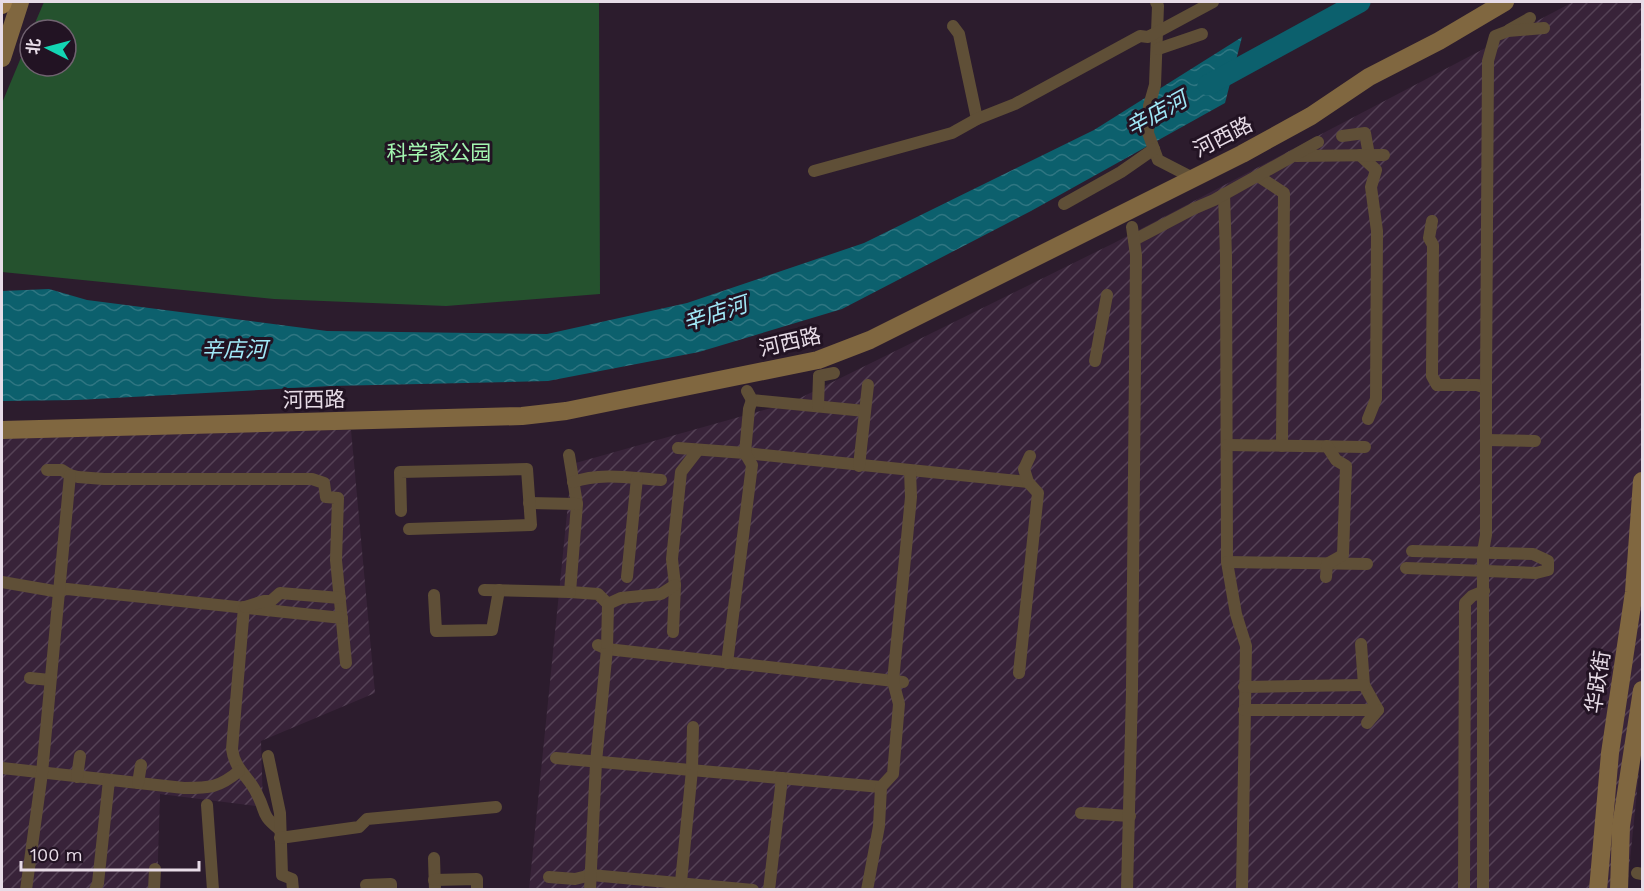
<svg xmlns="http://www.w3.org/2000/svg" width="1644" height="891" viewBox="0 0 1644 891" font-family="'Work Sans','Noto Sans SC',sans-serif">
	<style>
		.industrial { fill: url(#industrial-furrows) }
		.park { fill: #25522e }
		.water { fill: url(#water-waves) }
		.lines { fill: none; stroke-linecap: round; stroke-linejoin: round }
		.river { stroke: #0c606d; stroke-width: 21 }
		.street { stroke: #5f4f37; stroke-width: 12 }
		.secondary { stroke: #806740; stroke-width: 18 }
		.primary { stroke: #9a7947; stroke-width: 18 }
		.labels { text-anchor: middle; stroke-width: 6; stroke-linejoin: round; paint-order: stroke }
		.street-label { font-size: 21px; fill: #e7dce7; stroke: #221323 }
		.park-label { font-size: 21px; fill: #a3f5b0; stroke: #221323 }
		.water-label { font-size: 22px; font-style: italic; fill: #a0e8f7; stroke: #221323 }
	</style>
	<defs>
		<pattern id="industrial-furrows" width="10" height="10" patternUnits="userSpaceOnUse" patternTransform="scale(1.5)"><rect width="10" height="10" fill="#382339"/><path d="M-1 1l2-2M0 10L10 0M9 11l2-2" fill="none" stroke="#554256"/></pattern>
		<pattern id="water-waves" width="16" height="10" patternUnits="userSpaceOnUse" patternTransform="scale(1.5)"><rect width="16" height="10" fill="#0c606d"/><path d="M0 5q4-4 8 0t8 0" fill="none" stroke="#2f7682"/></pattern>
	</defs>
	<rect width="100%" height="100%" fill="#2c1c2d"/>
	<g class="industrial">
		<polygon points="1573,2 1642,2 1642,743 1627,889 529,890 572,464 792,402 1114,243"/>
		<polygon points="351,430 375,693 261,741 263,807 160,794 157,889 2,889 2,432"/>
	</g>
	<polygon class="park" points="44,2 599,2 600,294 446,306 274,299 2,272 2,103 30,36 30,66 66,66 66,30 32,30"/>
	<polygon class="water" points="1242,37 1225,103 1031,211 842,309 699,352 548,381 331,386 77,400 2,401 2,291 49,289 87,300 327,331 547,334 687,303 864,243 1094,130"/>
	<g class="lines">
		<polyline class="river" points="1208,85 1360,2"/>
		<g class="street">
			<polyline points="1156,2 1158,6 1155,85 1149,106 1148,133 1158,160 1193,178"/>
			<polyline points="953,26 959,34 977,119"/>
			<polyline points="1509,30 1530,18"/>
			<polyline points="1158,49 1202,34"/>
			<polyline points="1342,136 1365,133 1369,155"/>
			<polyline points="1360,155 1376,170 1371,187 1377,231 1376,399 1368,419"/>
			<polyline points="1296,156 1384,155"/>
			<polyline points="814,171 952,133 977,119 1015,104 1140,36 1148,37 1213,2"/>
			<polyline points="1258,176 1284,193 1282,446"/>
			<polyline points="1224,194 1226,256 1227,562 1236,614 1246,646 1242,890"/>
			<polyline points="1064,204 1121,172 1154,149"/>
			<polyline points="1432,221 1429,238 1433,245 1432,376 1437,385 1477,385 1486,388"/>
			<polyline points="1134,240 1193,209 1214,200 1318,142"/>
			<polyline points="1095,361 1107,295"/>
			<polyline points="747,391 752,400 865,411"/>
			<polyline points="818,406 819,376 834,373"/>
			<polyline points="1486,440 1535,441"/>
			<polyline points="1227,445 1365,447"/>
			<polyline points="678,448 745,453 1028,482"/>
			<polyline points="569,455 577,504 570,592 598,594 608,604"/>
			<polyline points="859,466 868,385"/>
			<polyline points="47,470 62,470 70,475 78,477 104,479 312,479 324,483 326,497 338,498 336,560 346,663"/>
			<path d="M573,482C601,472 632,478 661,480"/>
			<polyline points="529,503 577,504"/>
			<polyline points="401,511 400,472 527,469 531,525 409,529"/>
			<polyline points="1227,562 1367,564"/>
			<polyline points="1406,568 1536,573 1548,570 1548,561 1533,554 1412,551"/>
			<polyline points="627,577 637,478"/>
			<polyline points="1326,577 1327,564 1343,555 1346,466 1336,460 1327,446"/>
			<polyline points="2,582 54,591 67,589 342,618"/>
			<polyline points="484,590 570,592"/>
			<polyline points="434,595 436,631 492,630 499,590"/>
			<path d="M244,607L232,749C235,771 249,776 257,794C267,813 260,814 279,829"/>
			<polyline points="245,607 264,601 271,601 280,593 340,598"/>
			<polyline points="673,632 675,585 672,559 681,472 698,450"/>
			<polyline points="1361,644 1364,685 1378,710 1367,723"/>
			<polyline points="598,645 607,649 903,682"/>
			<polyline points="727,663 752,465 745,453 749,409 752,400"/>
			<polyline points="1019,673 1038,493 1028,482 1024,469 1030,456"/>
			<polyline points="30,678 50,680"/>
			<polyline points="1244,687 1364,685"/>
			<polyline points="1244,710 1378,710"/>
			<polyline points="268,756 280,813 282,875 292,879 293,890"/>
			<polyline points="556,758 881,787"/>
			<path d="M2,768L184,788C209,788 219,788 239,771"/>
			<polyline points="77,777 80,756"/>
			<polyline points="138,783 141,765"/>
			<polyline points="207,805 213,890"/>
			<polyline points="1081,813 1130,816"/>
			<polyline points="280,838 359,827 367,819 496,807"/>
			<polyline points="434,858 435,890"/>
			<polyline points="1637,873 1642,874"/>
			<polyline points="549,877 575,879 591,875 753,890"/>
			<polyline points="434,880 477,879 477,890"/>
			<polyline points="681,882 692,770 693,727"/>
			<polyline points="366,885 391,884 391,890"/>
			<polyline points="26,890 42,773 70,475"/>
			<polyline points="95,890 98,883 109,780"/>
			<polyline points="154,890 155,869"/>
			<polyline points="590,890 596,762 607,649 608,604 621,598 661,594 675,585"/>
			<polyline points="769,890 782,778"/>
			<polyline points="867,890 879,826 881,787 893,774 899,704 893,681 911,497 910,471"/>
			<polyline points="1127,890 1132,691 1136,255 1132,227"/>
			<polyline points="1464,890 1465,603 1472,596 1484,591"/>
			<polyline points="1483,890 1483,552 1486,535 1486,388 1488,61 1495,36 1508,31 1544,28"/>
		</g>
		<g class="secondary">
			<polyline points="2,58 20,2"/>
			<polyline points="2,430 522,416 566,411 818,360 870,340 1242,154 1311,116 1369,77 1439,41 1505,2"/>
			<polyline points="1598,890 1610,753 1634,592 1642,481"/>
			<polyline points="1619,890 1621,826 1642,690"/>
		</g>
		<polyline class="primary" points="2,5 3,2"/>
	</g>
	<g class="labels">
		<g class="street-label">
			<text transform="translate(1223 137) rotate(-27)" y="7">河西路</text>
			<text transform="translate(790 342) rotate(-13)" y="7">河西路</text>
			<text transform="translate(314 400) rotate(-1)" y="7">河西路</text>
			<text transform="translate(1598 682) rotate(-81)" y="7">华跃街</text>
		</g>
		<g class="park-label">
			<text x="439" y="160">科学家公园</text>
		</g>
		<g class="water-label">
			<text transform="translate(1156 113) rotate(-29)" y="8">辛店河</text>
			<text transform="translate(715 313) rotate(-18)" y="8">辛店河</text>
			<text x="234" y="357">辛店河</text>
		</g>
	</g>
	<rect width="1644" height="891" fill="none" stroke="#e7dce7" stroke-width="6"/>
	<g transform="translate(48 48) rotate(276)"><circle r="28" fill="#221323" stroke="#716371" stroke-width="1.5"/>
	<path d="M0-4.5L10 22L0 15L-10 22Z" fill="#13d5b3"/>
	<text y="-9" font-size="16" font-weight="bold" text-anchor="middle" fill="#e7dce7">北</text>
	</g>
	<path d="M21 861v9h178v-9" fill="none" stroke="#e7dce7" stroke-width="3"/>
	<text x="30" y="861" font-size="18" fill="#e7dce7" stroke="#221323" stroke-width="4.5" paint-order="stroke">100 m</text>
</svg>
